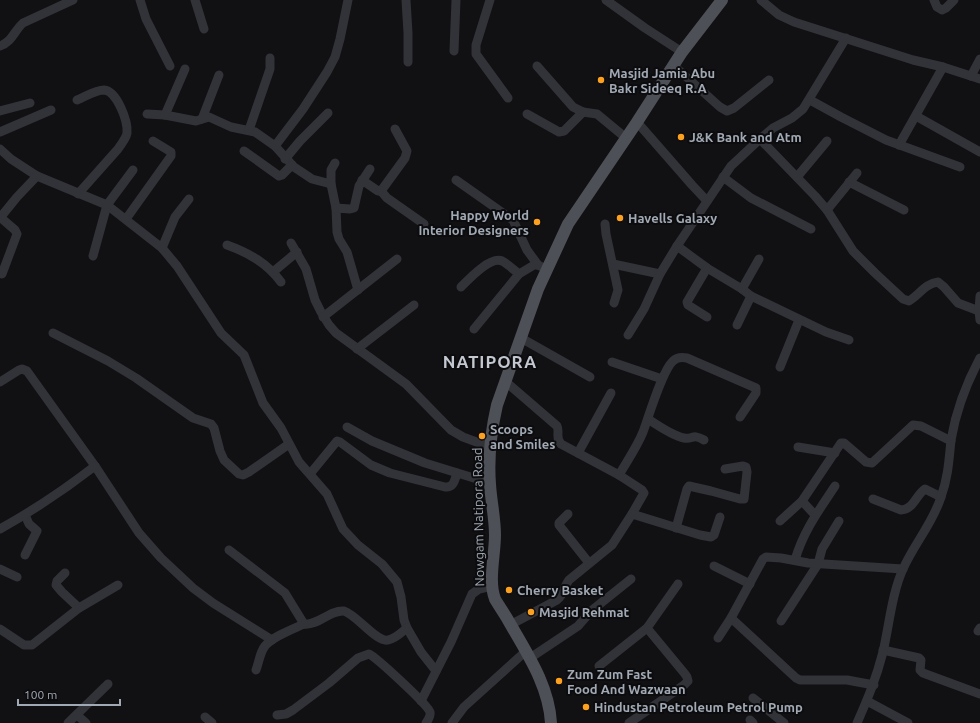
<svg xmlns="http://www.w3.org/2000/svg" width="980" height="723" viewBox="0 0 980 723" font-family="Ubuntu,sans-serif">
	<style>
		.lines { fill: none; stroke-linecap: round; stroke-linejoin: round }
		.minor { stroke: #323338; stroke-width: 9 }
		.major { stroke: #4e5057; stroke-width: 12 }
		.poi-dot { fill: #fca020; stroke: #0c0c0e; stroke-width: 1.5 }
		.labels { text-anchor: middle; stroke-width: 4; stroke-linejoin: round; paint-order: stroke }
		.poi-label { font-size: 13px; font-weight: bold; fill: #a1a9b4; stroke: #0c0c0e; text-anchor: start }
		.street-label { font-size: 13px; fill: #a1a9b4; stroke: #0c0c0e }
		.district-label { font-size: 17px; font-weight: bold; letter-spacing: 1px; fill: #c3c7d0; stroke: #0c0c0e }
	</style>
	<rect width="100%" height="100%" fill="#111113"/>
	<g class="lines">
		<g class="minor">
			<polyline points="140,0 146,19 170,66"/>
			<polyline points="195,0 204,29"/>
			<polyline points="406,0 408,33 408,62"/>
			<polyline points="490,0 476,45 476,54 508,98"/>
			<polyline points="606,0 645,28 682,52"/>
			<polyline points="761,0 779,15 794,22 913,60 943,67 980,79"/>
			<polyline points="934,0 937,7 942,10 946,8 954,0"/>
			<path d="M0,46C12,42 14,31 23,23L73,0"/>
			<polyline points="454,51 456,0"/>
			<polyline points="673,65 720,107 727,111 734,108 769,80"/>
			<polyline points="537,66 573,107 583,112 597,114 626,138"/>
			<polyline points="971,76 980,59"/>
			<path d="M77,100C85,97 95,90 104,90C117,91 128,121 127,133C126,139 121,144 118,149L78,194"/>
			<polyline points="810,100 841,117 886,140 960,167"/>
			<polyline points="0,111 30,103"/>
			<polyline points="147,114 165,115 196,121 209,117 231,127 255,132 275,146 294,167 312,179 331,184"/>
			<polyline points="527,114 559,132 564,131 583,112"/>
			<polyline points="165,115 185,69"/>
			<polyline points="916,116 980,152"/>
			<polyline points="202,119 219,75"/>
			<polyline points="637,122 692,185 707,201"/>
			<polyline points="249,130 270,69 270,58"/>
			<polyline points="0,132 51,110"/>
			<path d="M760,139L815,196L827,210L853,251L875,273L903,299L909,301C919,295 926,283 938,282L944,287L958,303L979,311"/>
			<polyline points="899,145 943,67"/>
			<polyline points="275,146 303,109 327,72 335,57 340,39 348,0"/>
			<polyline points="0,149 11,159 37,176 107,205 162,248 177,266 221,333 244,355 263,403 281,428 299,462 327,494 343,529 358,545 382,564 397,582 401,597 404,620 407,628 421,652 436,671"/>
			<polyline points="244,151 279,176 282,175 292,165"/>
			<polyline points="285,159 300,141 328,113"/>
			<polyline points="335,163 331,170 331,184 336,208 337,232 339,239 347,252 358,290"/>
			<polyline points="723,177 751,198 811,229"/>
			<polyline points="797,177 827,141"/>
			<polyline points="362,180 378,191 381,191 405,158 407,151 395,129"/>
			<polyline points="456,180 513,220 527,250 538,265"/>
			<polyline points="849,182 904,210"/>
			<polyline points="381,191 387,198 424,224"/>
			<polyline points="336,208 350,209 354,208 359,186 370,169"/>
			<polyline points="827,210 857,173"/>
			<polyline points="0,218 17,197 37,176"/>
			<polyline points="1,218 15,230 17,234 2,274"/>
			<polyline points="126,219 171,156 171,152 153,141"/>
			<polyline points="605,224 606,234 618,290 614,303"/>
			<polyline points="291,243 306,269 315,300 321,312 329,325 336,333 406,384 451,430 463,437 490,447"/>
			<path d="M227,245C249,253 267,263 281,282"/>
			<polyline points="677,246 707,268 742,289 751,296 826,332 849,340"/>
			<polyline points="162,248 175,217 189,199"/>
			<polyline points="93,256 107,205 133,170"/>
			<polyline points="613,264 660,274"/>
			<polyline points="273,272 297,252"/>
			<path d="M461,287C468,280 490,256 502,261C508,264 514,270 519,274"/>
			<polyline points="742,289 759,259"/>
			<polyline points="980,296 979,311 980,320"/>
			<polyline points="323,317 397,259"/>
			<polyline points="707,317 688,305 687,302 707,268"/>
			<polyline points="737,325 751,296"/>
			<polyline points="474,329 519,274 534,265 538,265 542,267"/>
			<polyline points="53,333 108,361 136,378 193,418 211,424 214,428 220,451 224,460 239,474 243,475 249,472 289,444"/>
			<polyline points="628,335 644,309 660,274 677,246 731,166 760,139 773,128 792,118 803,109 846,38"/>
			<polyline points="521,338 590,377"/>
			<polyline points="357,349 414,305"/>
			<polyline points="612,362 662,379"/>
			<polyline points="780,367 799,320"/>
			<polyline points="0,382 19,370 22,369 27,371 95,466 139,533 161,558 193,588 213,603 272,640"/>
			<path d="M506,382L557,426C560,432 555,438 561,444L619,475L642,490L644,493L632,514L612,545L569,580C563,587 565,594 557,600L510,625"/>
			<path d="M648,419C657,425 673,436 684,438C693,440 692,433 704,440"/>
			<polyline points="347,427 372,441 425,463 490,483"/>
			<polyline points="798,447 835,453"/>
			<polyline points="578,453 611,393"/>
			<path d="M310,474L337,441L340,442L371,465L390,473L445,487C454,488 455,479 457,473"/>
			<path d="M619,475C627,461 637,447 643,432C649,416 662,371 673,361C677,357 682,357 687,358L756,388V393L740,417"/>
			<path d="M873,499L901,510C913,510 916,495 925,489L941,497"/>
			<polyline points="802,501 815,515"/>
			<polyline points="568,514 559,523 559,525 589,563"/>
			<polyline points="632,514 700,535 711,537 714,535 720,517"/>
			<polyline points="25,515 29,524 37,531 25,555"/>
			<polyline points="780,521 802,501 841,443 844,443 866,462 872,463 913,425 921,426 951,441"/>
			<polyline points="676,528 687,489 689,486 711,491 740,499 744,499 747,472 746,467 743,466 725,469"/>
			<path d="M0,529C34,510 64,490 95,466"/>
			<path d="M229,550L285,593L304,624C318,626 329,610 344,611C357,615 377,643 388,640C395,639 402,632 407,628"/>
			<path d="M795,560C803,532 819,510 835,486"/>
			<polyline points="714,566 750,584"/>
			<polyline points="0,569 17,577"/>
			<polyline points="65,573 57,581 56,585 62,592 79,608"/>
			<polyline points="731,618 796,678 800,680 847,680 874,685"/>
			<polyline points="781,621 818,564 822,549 839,521"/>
			<polyline points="0,629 24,645 32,645 79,608 118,585"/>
			<polyline points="978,631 980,628"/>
			<polyline points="718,638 731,618 763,559 766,557 781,558 808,563 903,569"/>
			<polyline points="883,650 919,658 921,660 920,670 923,673 980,694"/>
			<polyline points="530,658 578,626 591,611 631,579"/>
			<polyline points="599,666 647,628"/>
			<path d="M256,670C259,662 260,652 265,646C272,637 293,629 304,624"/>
			<polyline points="753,698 784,723"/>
			<polyline points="421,701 451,642 472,594 479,589 492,586"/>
			<polyline points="867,701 908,723"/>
			<polyline points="77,715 86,723"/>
			<path d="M277,715L286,714L293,710L329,683L358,658L369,654C377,658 427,704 430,712C431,716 428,720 426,723"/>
			<polyline points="205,717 212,723"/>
			<polyline points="750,720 753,723"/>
			<polyline points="68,723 108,684"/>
			<polyline points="452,723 464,707 526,651"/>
			<polyline points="629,723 684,685 688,681 687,677 685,674 647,628 678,584"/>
			<path d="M857,723C868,698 876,679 883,652C889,626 892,593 903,569C914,544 933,523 941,497C948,478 949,460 951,440C956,411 966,384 980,358"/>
		</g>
		<path class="major" d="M551,723C549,685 526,652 508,620C504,613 499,606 495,599C488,581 495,555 495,535C495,518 491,501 490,484C488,458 491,431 497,405L538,289L568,224L637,122L682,52L722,0"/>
	</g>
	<g class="poi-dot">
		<circle cx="601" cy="80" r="4"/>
		<circle cx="681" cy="137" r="4"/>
		<circle cx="620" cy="218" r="4"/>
		<circle cx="537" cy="222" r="4"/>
		<circle cx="482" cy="436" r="4"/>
		<circle cx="509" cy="590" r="4"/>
		<circle cx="531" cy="612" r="4"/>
		<circle cx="559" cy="681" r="4"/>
		<circle cx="586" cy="707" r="4"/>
	</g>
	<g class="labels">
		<g class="poi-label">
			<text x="609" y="78">Masjid Jamia Abu<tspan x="609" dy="15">Bakr Sideeq R.A</tspan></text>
			<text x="689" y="142">J&amp;K Bank and Atm</text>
			<text x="529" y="220" text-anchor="end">Happy World<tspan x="529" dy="15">Interior Designers</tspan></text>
			<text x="628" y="223">Havells Galaxy</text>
			<text x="490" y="434">Scoops<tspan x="490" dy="15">and Smiles</tspan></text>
			<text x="517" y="595">Cherry Basket</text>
			<text x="539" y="617">Masjid Rehmat</text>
			<text x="567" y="679">Zum Zum Fast<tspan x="567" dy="15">Food And Wazwaan</tspan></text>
			<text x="594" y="712">Hindustan Petroleum Petrol Pump</text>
		</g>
		<g class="street-label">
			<text transform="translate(478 517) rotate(-91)" y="5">Nowgam Natipora Road</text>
		</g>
		<g class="district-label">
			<text x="490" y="368">NATIPORA</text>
		</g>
	</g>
	<path d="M18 699v6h102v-6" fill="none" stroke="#a1a9b4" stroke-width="2"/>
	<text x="24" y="699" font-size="12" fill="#a1a9b4" stroke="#0c0c0e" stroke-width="3" paint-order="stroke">100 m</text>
</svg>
